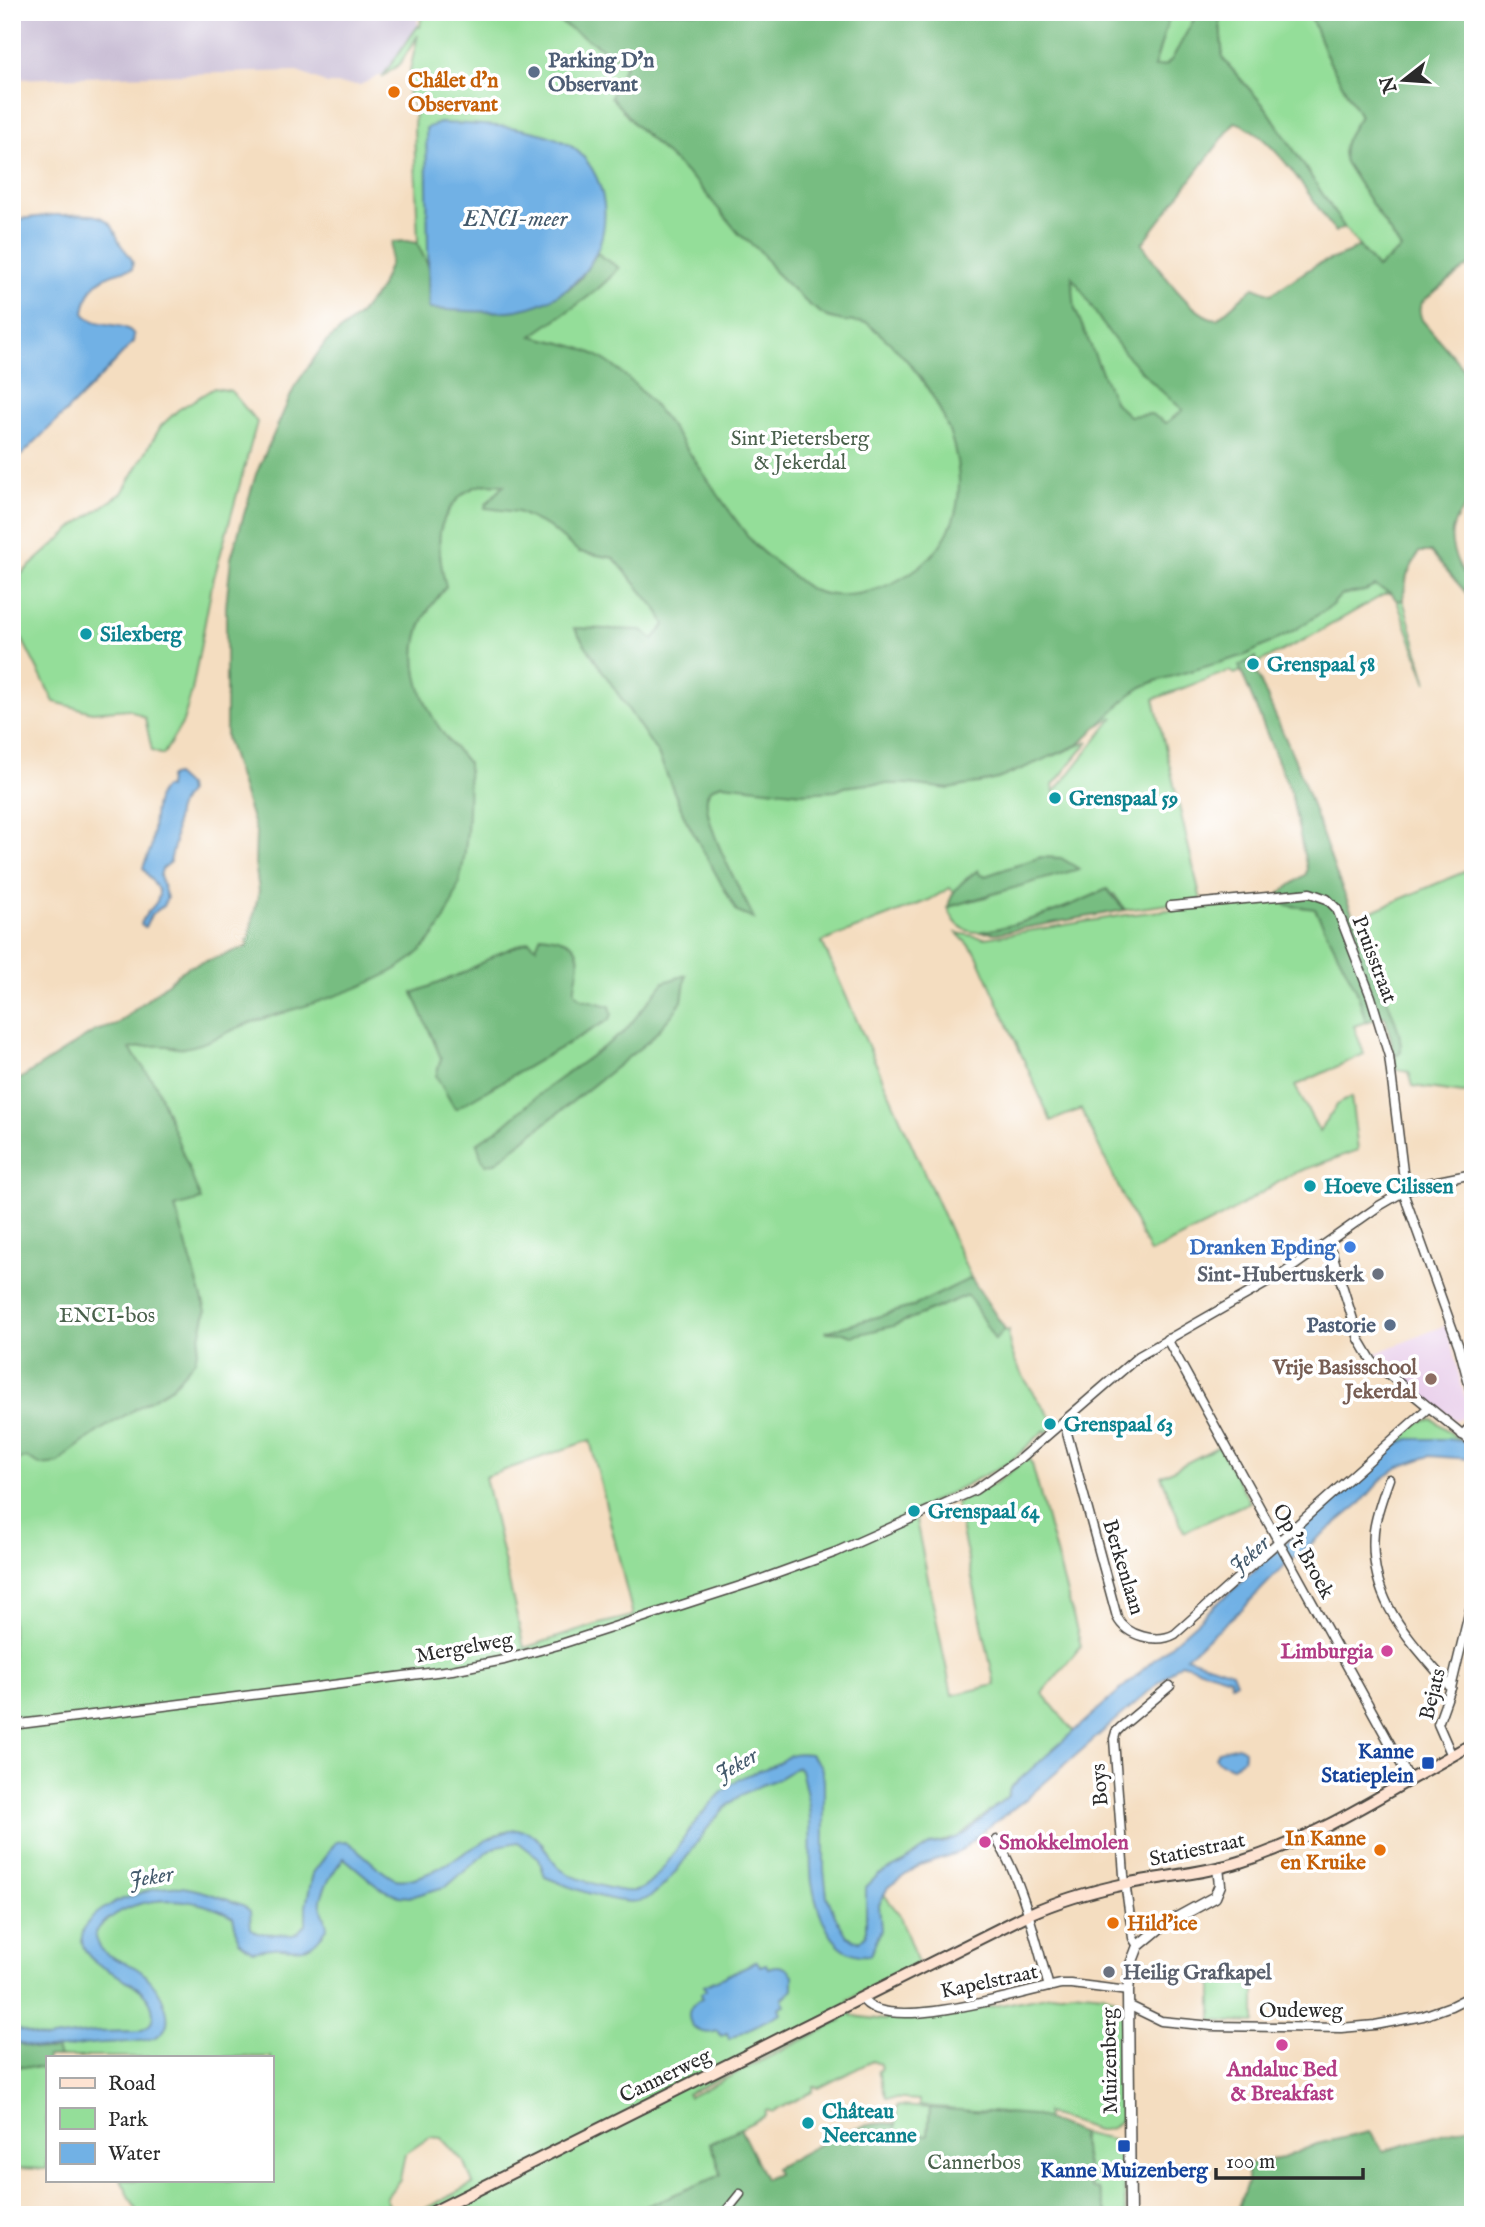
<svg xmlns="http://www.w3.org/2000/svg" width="1485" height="2227" viewBox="0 0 1485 2227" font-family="'IM FELL English',serif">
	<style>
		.built { fill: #ead1ec }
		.industrial { fill: #cabfd6 }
		.green { fill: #94de99; stroke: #608462; stroke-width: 2; fill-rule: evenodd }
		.forest { fill: #77bd81; stroke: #517456; stroke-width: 2; fill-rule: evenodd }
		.water { fill: #71b1e5; stroke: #4e6e88; stroke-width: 2 }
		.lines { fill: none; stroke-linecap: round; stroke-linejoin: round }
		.minor-casing { stroke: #494641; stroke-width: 11 }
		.tertiary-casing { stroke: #494641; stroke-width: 13 }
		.secondary-casing { stroke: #494641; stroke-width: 14 }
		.minor { stroke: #fff; stroke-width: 8 }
		.tertiary { stroke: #fff; stroke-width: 10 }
		.secondary { stroke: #fee3d2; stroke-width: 10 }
		.service-dot { fill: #5c6f8a; stroke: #fff; stroke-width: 2.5 }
		.food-dot { fill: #e8710a; stroke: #fff; stroke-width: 2.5 }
		.culture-dot { fill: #0f9aa8; stroke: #fff; stroke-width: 2.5 }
		.shop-dot { fill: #3f7fe0; stroke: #fff; stroke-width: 2.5 }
		.worship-dot { fill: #6b7280; stroke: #fff; stroke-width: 2.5 }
		.education-dot { fill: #8d6e63; stroke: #fff; stroke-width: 2.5 }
		.hotel-dot { fill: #d1479c; stroke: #fff; stroke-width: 2.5 }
		.transit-dot { fill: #1a4fb4; stroke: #fff; stroke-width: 2.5 }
		.labels { text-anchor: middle; stroke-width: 7; stroke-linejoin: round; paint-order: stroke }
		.service-label { font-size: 21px; font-weight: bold; fill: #4e5e75; stroke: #fff; text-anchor: start }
		.food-label { font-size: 21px; font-weight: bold; fill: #c56008; stroke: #fff; text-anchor: start }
		.park-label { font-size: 21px; fill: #4a614c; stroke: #fff }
		.culture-label { font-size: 21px; font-weight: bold; fill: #0d838f; stroke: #fff; text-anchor: start }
		.street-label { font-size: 21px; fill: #2b2b2b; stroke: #fff }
		.shop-label { font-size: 21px; font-weight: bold; fill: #366cbe; stroke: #fff; text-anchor: end }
		.worship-label { font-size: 21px; font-weight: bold; fill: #5b616d; stroke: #fff; text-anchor: end }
		.education-label { font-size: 21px; font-weight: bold; fill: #785e54; stroke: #fff; text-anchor: end }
		.hotel-label { font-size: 21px; font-weight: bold; fill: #b23c85; stroke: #fff; text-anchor: end }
		.transit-label { font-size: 21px; font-weight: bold; fill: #164399; stroke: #fff; text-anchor: end }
		.water-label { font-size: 23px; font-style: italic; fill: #445a6c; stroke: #fff }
	</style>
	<rect width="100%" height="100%" fill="#fff"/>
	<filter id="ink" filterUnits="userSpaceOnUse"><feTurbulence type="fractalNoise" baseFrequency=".0143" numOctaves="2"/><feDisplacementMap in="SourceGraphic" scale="14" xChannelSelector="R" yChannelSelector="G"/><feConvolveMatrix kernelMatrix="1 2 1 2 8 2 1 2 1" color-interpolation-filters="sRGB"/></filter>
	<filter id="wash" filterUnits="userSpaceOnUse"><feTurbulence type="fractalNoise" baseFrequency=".00686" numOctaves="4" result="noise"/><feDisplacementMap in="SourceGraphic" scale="28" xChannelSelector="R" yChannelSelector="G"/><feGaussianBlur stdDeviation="1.57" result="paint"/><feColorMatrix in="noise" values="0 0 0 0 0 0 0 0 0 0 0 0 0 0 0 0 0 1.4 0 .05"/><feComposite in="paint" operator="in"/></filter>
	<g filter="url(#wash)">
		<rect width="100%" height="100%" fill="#f4ddc0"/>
		<polygon class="built" points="1446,1325 1468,1409 1467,1417 1455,1420 1383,1365 1374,1354"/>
		<polygon class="industrial" points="12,12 417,12 418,26 383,74 360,85 327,84 297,71 12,79"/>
		<g class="green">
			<path d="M422,12H1210L1115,197L1153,268L1380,588L1391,593L1385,594L1304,640L1235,674L1229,671L1154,699L1201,900L1125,910L1114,894C1085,903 994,938 969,931C957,927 952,919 948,907L990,896L954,892L950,888L929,900L822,942L971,1278L1001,1332L1009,1330C1005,1359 1039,1400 1056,1424L1046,1433L1045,1430L1009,1463L914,1511L952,1695L995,1685L956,1503L994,1484L1028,1458L1032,1464L1081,1646L1042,1693L1075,1733L1010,1788L1008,1796L957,1838L931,1844L904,1862L882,1873L883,1893L899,1914L918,1963L848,2000L852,2016L886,2020L885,2015L932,2011L935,2016L953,2014L1072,1991L1104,1994L1123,2003L1124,2115C1116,2126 1110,2131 1097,2130L1046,2113L1050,2139L1082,2215H413L473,2184L465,2163L441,2138L430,2137L405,2154L400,2179L386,2198L393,2215H139L121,2180H271V2057H47V2169L12,2168V1092L261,961L420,299L414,128L415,108L413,104L415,102L408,100L410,70L418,35L400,64L382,77L418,26L420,27ZM1114,717L1054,793L1053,785L1089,741L1056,755L1061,746ZM590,1440L633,1616L599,1624L524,1648L485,1477ZM843,2020L689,2097L687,2094L819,2029ZM872,2061L880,2064L881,2070L878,2071L886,2098L919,2100V2106L947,2108L931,2140L906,2135H928L930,2108L897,2106L895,2132L778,2173L765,2183L711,2143L765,2116L766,2110L773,2112L812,2092L814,2087L819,2088Z"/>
			<path d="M1219,12H1309L1327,57L1360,116C1351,131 1339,144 1345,162L1401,249L1377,269L1344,227L1267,109L1223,59Z"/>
			<polygon points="214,388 231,391 257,422 212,585 192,691 183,722 163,755 152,751 145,718 129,709 92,712 54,702 16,627 21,574 76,525 122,493 161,426 178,410"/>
			<polygon points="1403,600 1427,683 1397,601"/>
			<polygon points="1473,868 1473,1092 1463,1093 1413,1086 1409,1072 1396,1070 1395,1057 1401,1051 1387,998 1354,919"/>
			<path d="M1280,897L1291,906L1315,908C1336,943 1357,982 1366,1022L1354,1026L1364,1054L1295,1086L1319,1131L1337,1105L1351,1097L1358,1150L1292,1174L1222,1217L1150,1253L1081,1109L1051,1121L976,953L957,933L985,938L1126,915Z"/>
			<polygon points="1433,1419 1461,1441 1409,1439 1397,1444 1418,1422"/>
			<polygon points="1219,1446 1250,1502 1184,1532 1161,1476"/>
			<polygon points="1255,1972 1255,2023 1212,2021 1212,1980 1218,1978 1218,1973"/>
			<polygon points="1080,2133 1121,2142 1126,2215 1107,2215 1098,2189 1092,2189"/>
		</g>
		<g class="forest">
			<path d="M543,12H1171L1154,67L1166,65L1172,59L1198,12H1219L1223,59L1267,109L1344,227L1335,232C1312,200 1273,133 1235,122L1142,244C1157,265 1191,317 1217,319L1254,287L1271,294L1316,265L1348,253L1359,246L1377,268L1401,249L1345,162C1339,144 1351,131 1360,116L1327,57L1309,12H1473V262L1424,300C1418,307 1419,312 1422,320L1473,380V499C1449,521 1445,539 1461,569C1467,580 1473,588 1473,601L1431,552H1419L1407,575L1403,600L1397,601L1391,593L1375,586L1365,591L1341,595L1331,606L1295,630L1246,655L1156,681L1142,687L1130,695L1078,745L998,779L949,789L907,784H869L845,787L836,791L802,793L722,784C715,786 708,789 707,797C703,825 742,892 754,919L737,912L685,818L658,754L574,628L642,630L653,639L665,625L659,612L614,558L579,552L549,527L518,512L485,508L486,504L504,485C497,485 488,483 482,485C461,489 444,512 440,532C438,549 442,571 446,587C438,597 429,607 424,618C399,671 432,726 468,763C470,830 469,916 410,960C377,985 323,1000 283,1013C271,1016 259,1020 247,1024C226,1032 206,1045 183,1048C177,1049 173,1047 167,1046C154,1045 143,1046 130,1049L156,1085L201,1200L175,1207L206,1311L195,1360L172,1387L99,1431L69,1453L59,1463L40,1465L27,1458L12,1461V1084L95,1031L116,1025L186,968L247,947L259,891L255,863L256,832L226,737V607L231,558L256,474L295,386L325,343L358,316L380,289L390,263L392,242L407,241L417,243L428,265L429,308L567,290L580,279L597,253L619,268C593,298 563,313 532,336C559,343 582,345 606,361C667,401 709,491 756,546C765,556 779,564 789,573C797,579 806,588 815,591C843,601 878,592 902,578C989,529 964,428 909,363C897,349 882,335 867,323L843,321L827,317L808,304L775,272L761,252L739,234L698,184L636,126L611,97L626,63ZM1072,277C1084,292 1093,311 1105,327C1127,359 1153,385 1183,410L1166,423L1151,414L1129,416L1115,403L1075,309Z"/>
			<polygon points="1255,657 1257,662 1253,665 1299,769 1337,876 1387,998 1399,1032 1401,1046 1401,1051 1395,1057 1385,1016 1366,1022 1357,991 1315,909 1286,905 1280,897 1280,893 1306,874 1307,869 1291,793 1239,666"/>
			<path d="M1041,857L1061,858L1079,869L948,907C952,889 963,881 978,870L980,875L985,876Z"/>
			<path d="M1107,889L1125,910L996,933L979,932C1025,924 1065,909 1107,889Z"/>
			<path d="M541,935C565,938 583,942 578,970C577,978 574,985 575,993L582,999L610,1006L612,1014L610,1019L455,1109L436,1076L441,1058L413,993L463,973L497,954L529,941L536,947Z"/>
			<polygon points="686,975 682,1001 672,1015 650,1040 495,1163 486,1164 481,1157 477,1143 504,1125 547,1088 624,1032 664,982"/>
			<polygon points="971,1278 1005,1329 995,1340 968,1295 893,1326 852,1336 844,1333 825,1332 914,1306"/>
			<path d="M12,2040C25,2047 42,2052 56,2049L59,2057H47V2069L12,2066Z"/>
			<path d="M930,2108L1034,2115L1080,2133L1091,2188L1098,2189L1107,2215H625L721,2175L716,2156L710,2144L740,2128L765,2179L777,2174L775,2168C811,2150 854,2118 896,2124V2133L928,2135Z"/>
			<polygon points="1473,2125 1473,2215 1235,2215 1247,2183 1247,2164 1283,2158 1317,2144 1370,2132 1383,2151"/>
		</g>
		<g class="water">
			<path d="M440,123C481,125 530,124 566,143C588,155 601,180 604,204C610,261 565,306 509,311C483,313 455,310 429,309L426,128Z"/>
			<path d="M53,215C73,216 97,209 111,225C116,231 117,239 121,245C127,254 135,258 132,269C103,274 88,283 84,313C96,330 124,319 134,335L133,342C95,386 52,424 12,465V220Z"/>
			<path d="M175,775L187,786L188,793C174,807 176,823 175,841C174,848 171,856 170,863L162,869L160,876L167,898L163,906L151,915L145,927L141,924C144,910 160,907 159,891L143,868C145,861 149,854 151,847C155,830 151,799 164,787L168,788L169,777Z"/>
			<path d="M1409,1439H1447L1461,1441L1473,1446V1456H1469V1459L1430,1456L1399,1467L1382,1479L1361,1503L1285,1565L1242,1609L1186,1657L1232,1672L1236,1682L1231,1684L1230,1678L1181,1663L1026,1799L983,1831L960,1852L920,1865L888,1887L879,1905L881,1930L870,1955C832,1960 817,1912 812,1883C809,1860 812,1831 809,1807C807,1795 804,1782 801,1770L797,1767C790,1771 781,1778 775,1780C757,1787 742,1792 728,1805C701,1829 677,1881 648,1898C627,1911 567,1886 545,1877L539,1858L518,1842L498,1846L486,1853L447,1886L411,1897L399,1896L380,1888L344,1858C336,1867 319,1893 321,1905C322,1913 327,1920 327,1928C312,1950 305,1950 280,1948C271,1947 261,1950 252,1951L239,1941L233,1917C190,1893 129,1892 95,1932C98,1958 118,1958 136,1968C149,1976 161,1992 165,2006C180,2049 123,2041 101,2043C67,2045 45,2057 12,2040V2027L45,2039L96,2032L139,2031C146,2029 152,2024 153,2016C154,1987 115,1977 97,1963C88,1957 81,1947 82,1936C84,1906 155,1884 181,1887C202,1889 223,1899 243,1905L250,1911L251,1928L257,1933L293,1935L297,1933L306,1924V1905L313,1873L336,1842L346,1841C360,1849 382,1875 396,1879C435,1887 496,1817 528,1832C544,1839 547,1857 559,1868C571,1878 624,1896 639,1890C658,1883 680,1842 693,1825C704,1811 716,1797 729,1786C742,1775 757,1772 772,1766C792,1758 783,1751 810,1754L821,1766L824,1780V1870L827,1896L835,1916L847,1936L859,1942L866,1935V1887L878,1875L904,1862L931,1844L947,1842L964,1834L1008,1796L1010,1788L1355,1481L1397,1444Z"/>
			<polygon points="1238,1746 1244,1750 1244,1758 1232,1767 1219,1762 1215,1757 1218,1751"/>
			<path d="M757,1961L760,1966L766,1964L768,1968C777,1964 787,1966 793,1975V1989L782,1999L785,2005L779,2008L781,2013L729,2039L727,2033L721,2036L718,2031C691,2040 677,2010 702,1998L701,1993L706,1990L704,1986Z"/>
		</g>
	</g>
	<g filter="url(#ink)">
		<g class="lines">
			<defs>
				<g id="minor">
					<polyline points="1171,906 1310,893 1327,899 1337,909 1371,997 1389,1056 1403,1172 1410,1189"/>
					<polyline points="1403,1192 1459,1347 1473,1399"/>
					<polyline points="1327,1244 1332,1253 1359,1339 1372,1361 1473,1443"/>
					<polyline points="1167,1339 1410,1780"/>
					<path d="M1064,1422L1117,1617C1126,1636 1157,1644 1175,1634L1428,1408"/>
					<polyline points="1462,1435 1473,1424"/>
					<path d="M1389,1479C1383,1496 1376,1514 1374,1531C1368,1602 1410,1639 1451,1688"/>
					<polyline points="12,1725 452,1670 504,1660 558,1645 759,1580 836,1552 975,1490 1021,1458 1139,1356 1284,1273 1379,1206 1403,1192 1428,1183 1473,1174"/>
					<polyline points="1452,1756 1438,1724 1451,1688 1473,1597"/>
					<path d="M997,1840C1023,1883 1035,1938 1049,1987"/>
					<polyline points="1138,1946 1133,1938 1124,1875 1114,1739 1116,1732 1121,1727 1170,1686"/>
					<path d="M862,1998C883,2036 1025,1991 1061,1984H1071L1128,1991"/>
					<polyline points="1128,2005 1161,2021 1212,2026 1341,2028 1375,2025 1423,2016 1451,2006 1473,1995"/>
					<polyline points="723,2215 740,2194"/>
				</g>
				<polyline id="tertiary" points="1130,2215 1128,1991 1131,1964 1138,1946 1162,1926 1215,1897 1220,1885 1218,1868"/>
				<path id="secondary" d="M427,2215L1029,1914C1060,1900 1092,1891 1125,1884C1163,1876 1203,1874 1240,1862C1324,1836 1396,1785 1473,1744"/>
			</defs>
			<use href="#minor" class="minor-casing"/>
			<use href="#tertiary" class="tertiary-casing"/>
			<use href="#secondary" class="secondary-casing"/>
			<use href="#minor" class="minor"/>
			<use href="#tertiary" class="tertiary"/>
			<use href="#secondary" class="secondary"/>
		</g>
	</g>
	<g class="service-dot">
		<circle cx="534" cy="72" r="7"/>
		<circle cx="1390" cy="1325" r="7"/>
	</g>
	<g class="food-dot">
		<circle cx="394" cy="92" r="7"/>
		<circle cx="1380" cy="1850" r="7"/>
		<circle cx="1113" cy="1923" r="7"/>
	</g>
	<g class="culture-dot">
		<circle cx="86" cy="634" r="7"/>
		<circle cx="1253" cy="664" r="7"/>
		<circle cx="1055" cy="798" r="7"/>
		<circle cx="1310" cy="1186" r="7"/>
		<circle cx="1050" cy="1424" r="7"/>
		<circle cx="914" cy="1511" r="7"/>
		<circle cx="808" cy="2123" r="7"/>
	</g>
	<circle class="shop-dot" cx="1350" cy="1247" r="7"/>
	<g class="worship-dot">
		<circle cx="1378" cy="1274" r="7"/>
		<circle cx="1109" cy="1972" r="7"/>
	</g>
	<circle class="education-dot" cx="1431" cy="1379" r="7"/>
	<g class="hotel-dot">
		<circle cx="1387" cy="1651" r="7"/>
		<circle cx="985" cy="1842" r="7"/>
		<circle cx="1282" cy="2045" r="7"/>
	</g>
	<g class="transit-dot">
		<rect x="1421" y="1756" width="14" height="14" rx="3.5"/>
		<rect x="1117" y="2139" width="14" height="14" rx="3.5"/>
	</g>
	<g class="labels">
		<g class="service-label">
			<text x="548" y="67">Parking D'n<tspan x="548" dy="24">Observant</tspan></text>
			<text x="1376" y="1332" text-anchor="end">Pastorie</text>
		</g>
		<g class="food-label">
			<text x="408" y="87">Châlet d'n<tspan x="408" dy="24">Observant</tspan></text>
			<text x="1366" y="1845" text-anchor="end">In Kanne<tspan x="1366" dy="24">en Kruike</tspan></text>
			<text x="1127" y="1930">Hild'ice</text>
		</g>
		<g class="park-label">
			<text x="800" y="445">Sint Pietersberg<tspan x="800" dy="24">&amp; Jekerdal</tspan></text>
			<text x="107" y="1322">ENCI-bos</text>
			<text x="974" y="2169">Cannerbos</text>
		</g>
		<g class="culture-label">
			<text x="100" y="641">Silexberg</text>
			<text x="1267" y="671">Grenspaal 58</text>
			<text x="1069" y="805">Grenspaal 59</text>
			<text x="1324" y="1193">Hoeve Cilissen</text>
			<text x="1064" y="1431">Grenspaal 63</text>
			<text x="928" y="1518">Grenspaal 64</text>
			<text x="822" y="2118">Château<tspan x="822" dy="24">Neercanne</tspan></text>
		</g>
		<g class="street-label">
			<text transform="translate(1375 959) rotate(69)" y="7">Pruisstraat</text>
			<text transform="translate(1304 1551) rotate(61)" y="7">Op 't Broek</text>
			<text transform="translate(1124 1567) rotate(73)" y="7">Berkenlaan</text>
			<text transform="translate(464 1647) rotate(-10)" y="7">Mergelweg</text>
			<text transform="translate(1432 1694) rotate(-76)" y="7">Bejats</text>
			<text transform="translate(1099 1785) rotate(-94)" y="7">Boys</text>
			<text transform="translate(1197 1849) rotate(-12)" y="7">Statiestraat</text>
			<text transform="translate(989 1981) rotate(-12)" y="7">Kapelstraat</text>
			<text x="1301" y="2017">Oudeweg</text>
			<text transform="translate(1109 2061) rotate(-91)" y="7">Muizenberg</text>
			<text transform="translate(665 2075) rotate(-26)" y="7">Cannerweg</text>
		</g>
		<g class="shop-label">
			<text x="1336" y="1254">Dranken Epding</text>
		</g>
		<g class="worship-label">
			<text x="1364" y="1281">Sint-Hubertuskerk</text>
			<text x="1123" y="1979" text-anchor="start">Heilig Grafkapel</text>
		</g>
		<g class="education-label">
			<text x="1417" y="1374">Vrije Basisschool<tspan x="1417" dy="24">Jekerdal</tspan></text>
		</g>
		<g class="hotel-label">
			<text x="1373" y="1658">Limburgia</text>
			<text x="999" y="1849" text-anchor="start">Smokkelmolen</text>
			<text x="1282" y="2076" text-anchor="middle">Andaluc Bed<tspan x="1282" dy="24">&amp; Breakfast</tspan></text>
		</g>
		<g class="transit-label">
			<text x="1414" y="1758">Kanne<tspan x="1414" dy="24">Statieplein</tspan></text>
			<text x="1124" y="2177" text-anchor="middle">Kanne Muizenberg</text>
		</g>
		<g class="water-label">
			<text x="515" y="226">ENCI-meer</text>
			<text transform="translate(1249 1554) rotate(-42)" y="8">Jeker</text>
			<text transform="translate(736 1764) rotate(-30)" y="8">Jeker</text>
			<text transform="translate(151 1876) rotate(-9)" y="8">Jeker</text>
		</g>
	</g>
	<rect width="1485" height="2227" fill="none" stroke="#fff" stroke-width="42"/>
	<rect x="46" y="2056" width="228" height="126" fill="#ffffff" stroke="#aaaaaa" stroke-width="2"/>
	<rect x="60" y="2078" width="35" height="10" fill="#fee3d2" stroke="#aaaaaa" stroke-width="2"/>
	<text x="108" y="2090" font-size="21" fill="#2b2b2b">Road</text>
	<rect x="60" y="2108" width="35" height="21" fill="#94de99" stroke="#aaaaaa" stroke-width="2"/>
	<text x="108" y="2126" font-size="21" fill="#2b2b2b">Park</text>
	<rect x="60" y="2143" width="35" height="21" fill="#71b1e5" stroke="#aaaaaa" stroke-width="2"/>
	<text x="108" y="2160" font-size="21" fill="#2b2b2b">Water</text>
	<g transform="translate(1404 80) rotate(253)" stroke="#ffffff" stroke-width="5" paint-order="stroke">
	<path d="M0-5L12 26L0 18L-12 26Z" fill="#2b2b2b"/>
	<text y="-10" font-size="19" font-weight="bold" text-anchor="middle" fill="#2b2b2b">N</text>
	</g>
	<path d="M1216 2168v10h147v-10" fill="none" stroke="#2b2b2b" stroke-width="3.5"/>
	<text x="1226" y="2168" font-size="21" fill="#2b2b2b" stroke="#ffffff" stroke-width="5" paint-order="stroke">100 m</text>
</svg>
